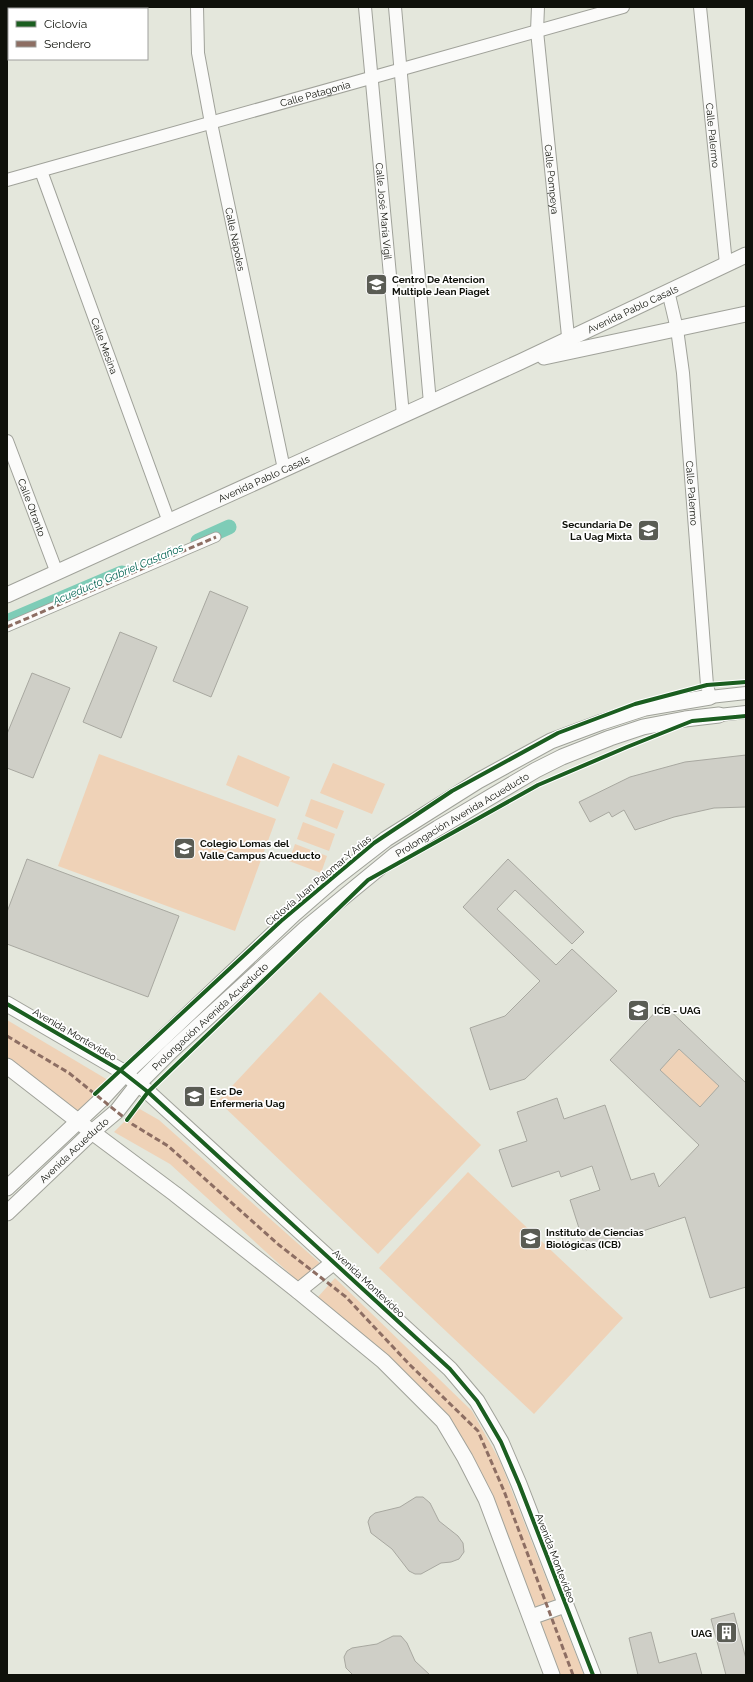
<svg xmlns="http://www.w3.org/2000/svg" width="753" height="1682" viewBox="0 0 753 1682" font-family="Raleway,sans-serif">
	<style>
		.green { fill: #efd2b7 }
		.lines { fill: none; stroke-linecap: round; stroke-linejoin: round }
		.canal { stroke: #7eccb7; stroke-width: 15 }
		.building { fill: #cfcfc7; stroke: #a8a8a0; fill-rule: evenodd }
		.pedestrian-casing { stroke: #a0a29a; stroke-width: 11 }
		.minor-casing { stroke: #a0a29a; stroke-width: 14 }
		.tertiary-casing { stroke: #a0a29a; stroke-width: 17 }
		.pedestrian { stroke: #fbfbfa; stroke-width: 9 }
		.minor { stroke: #fbfbfa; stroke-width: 12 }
		.tertiary { stroke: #fbfbfa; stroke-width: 15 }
		.quiet { stroke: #8d6e63; stroke-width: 3; stroke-dasharray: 6 3; stroke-linecap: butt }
		.cycleway-casing { stroke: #fff; stroke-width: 6 }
		.cycleway { stroke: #1b5e20; stroke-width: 4 }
		.labels { text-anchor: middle; stroke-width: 3.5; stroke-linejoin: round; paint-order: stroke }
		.street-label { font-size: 10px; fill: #0f110a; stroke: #fff }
		.poi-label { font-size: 10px; font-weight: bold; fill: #0f110a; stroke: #fff; text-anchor: start }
		.water-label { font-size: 11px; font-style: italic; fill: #036352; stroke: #fff }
	</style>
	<rect width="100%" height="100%" fill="#e4e7dc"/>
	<g class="green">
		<polygon points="99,754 276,819 235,931 58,866"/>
		<polygon points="238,755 290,777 278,807 226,785"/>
		<polygon points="333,763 385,784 372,814 320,793"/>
		<polygon points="311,799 344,811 337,829 305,816"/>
		<polygon points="303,822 335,834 329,851 297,839"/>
		<polygon points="295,844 327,856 321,873 289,861"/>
		<polygon points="320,992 481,1145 378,1254 218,1101"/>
		<polygon points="7,1020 113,1083 81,1113 7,1060"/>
		<polygon points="679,1049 719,1086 700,1107 660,1070"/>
		<polygon points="138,1108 159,1120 322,1265 300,1283 170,1164 114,1132"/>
		<polygon points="468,1172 623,1318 534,1414 379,1268"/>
		<polygon points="335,1278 472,1411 500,1461 584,1675 557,1675 473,1462 317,1298"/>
	</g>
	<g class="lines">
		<g class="canal">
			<polyline points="198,541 229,527"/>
			<polyline points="7,622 122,573"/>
		</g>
	</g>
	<g class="building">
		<polygon points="210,591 248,607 211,697 173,681"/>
		<polygon points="120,632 157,647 121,738 83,722"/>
		<polygon points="32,673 70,688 33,778 7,768 7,734"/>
		<polygon points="746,755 746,807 714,808 674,817 635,830 624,810 612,817 609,812 590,822 579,802 630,777 685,762"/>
		<polygon points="27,859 179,916 148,997 7,944 7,912"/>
		<polygon points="508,859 584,932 572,944 515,890 497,909 556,965 572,949 617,991 525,1079 490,1090 470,1028 505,1016 540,981 463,907"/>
		<path d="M663,1004L746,1083V1287L710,1298L685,1217L586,1250L570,1200L600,1190L592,1166L561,1177L559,1171L512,1187L499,1150L527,1141L517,1112L557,1098L564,1119L605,1105L631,1180L654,1173L659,1187L699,1145L610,1060ZM679,1049L719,1086L700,1107L660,1070Z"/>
		<polygon points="416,1497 423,1497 430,1503 439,1521 458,1536 463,1543 464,1552 459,1559 451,1562 441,1563 421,1574 415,1574 409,1571 392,1549 371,1533 368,1522 370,1517 375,1513 400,1507"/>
		<polygon points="734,1613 746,1659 746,1675 726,1675 711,1619"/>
		<polygon points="651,1632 659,1663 696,1653 702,1675 638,1675 629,1638"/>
		<polygon points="393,1636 401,1636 407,1643 415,1661 430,1675 353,1675 346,1668 344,1657 347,1651 352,1648 377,1644"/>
	</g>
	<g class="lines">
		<defs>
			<polyline id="pedestrian" points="7,627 216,537"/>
			<g id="minor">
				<polyline points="43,7 43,9"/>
				<path id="s1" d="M197,7L198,53L211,123L284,469"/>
				<path id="s2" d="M365,7L403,415"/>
				<polyline points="395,7 430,403"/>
				<path id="s3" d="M538,7L537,31L569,346"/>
				<path id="s4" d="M700,7L726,264"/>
				<polyline points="82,9 89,7"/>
				<polyline points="7,30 9,29"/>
				<path id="s5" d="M41,171L169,522"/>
				<path id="s6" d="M7,180L623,7"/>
				<path id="s7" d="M668,291L677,329L683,373L707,685L710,697L746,693"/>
				<path id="s8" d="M7,441L57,573"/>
				<polyline points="719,715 746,712"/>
			</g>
			<g id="tertiary">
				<polyline points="544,357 746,314"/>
				<path id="s9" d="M7,595L520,362L746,255"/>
				<polyline points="7,1004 120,1070 148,1092 450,1369 477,1401 501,1442 519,1484 593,1675"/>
				<polyline points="7,1066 92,1132 175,1194 298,1291 383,1361 443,1421 465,1458 486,1499 552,1675"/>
				<polyline points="7,1188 102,1099 125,1074 294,914 333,880 386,839 478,781 551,741 602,722 645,708 710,697"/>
				<path id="s10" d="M7,1213L92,1132L117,1111L138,1084L171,1051L306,928L395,855L438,828L536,770L562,757L610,738L643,727L685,719L719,715"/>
				<polyline points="298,1291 334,1262"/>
				<polyline points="531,1617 565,1605"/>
			</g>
		</defs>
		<use href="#pedestrian" class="pedestrian-casing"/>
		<use href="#minor" class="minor-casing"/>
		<use href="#tertiary" class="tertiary-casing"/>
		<use href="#pedestrian" class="pedestrian"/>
		<use href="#minor" class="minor"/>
		<use href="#tertiary" class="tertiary"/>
		<g class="quiet">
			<polyline points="43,7 43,9"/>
			<polyline points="7,627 216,537"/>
			<polyline points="7,1036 69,1073 132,1124 168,1146 279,1245 346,1297 409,1364 478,1431 504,1491 573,1675"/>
		</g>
		<defs>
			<g id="cycleway">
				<polyline points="7,1004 120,1070 148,1092 450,1369 477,1401 501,1442 519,1484 593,1675"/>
				<polyline points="95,1094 281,921 374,843 452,791 558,733 635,704 707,685 746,682"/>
				<polyline points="127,1120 148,1092 368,880 538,785 627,747 692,721 746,716"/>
			</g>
		</defs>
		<use href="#cycleway" class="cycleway-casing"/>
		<use href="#cycleway" class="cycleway"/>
	</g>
	<defs>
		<symbol id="school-square" viewBox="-11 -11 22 22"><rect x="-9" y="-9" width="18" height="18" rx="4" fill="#5a5c54" stroke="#fff"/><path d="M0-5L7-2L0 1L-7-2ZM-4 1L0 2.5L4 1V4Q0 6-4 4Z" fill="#fff"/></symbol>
		<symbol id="university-square" viewBox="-11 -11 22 22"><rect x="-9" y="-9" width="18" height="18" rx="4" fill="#5a5c54" stroke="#fff"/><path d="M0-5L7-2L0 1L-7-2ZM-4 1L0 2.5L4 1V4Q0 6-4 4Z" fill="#fff"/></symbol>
		<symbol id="building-square" viewBox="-11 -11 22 22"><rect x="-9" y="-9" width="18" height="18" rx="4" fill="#5a5c54" stroke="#fff"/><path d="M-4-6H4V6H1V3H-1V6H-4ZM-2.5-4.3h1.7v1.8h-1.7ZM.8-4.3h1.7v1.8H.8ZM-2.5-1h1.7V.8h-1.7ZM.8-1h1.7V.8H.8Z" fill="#fff"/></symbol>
	</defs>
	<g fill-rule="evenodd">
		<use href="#school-square" x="364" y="272" width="25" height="25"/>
		<use href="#school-square" x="636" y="518" width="25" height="25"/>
		<use href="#school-square" x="172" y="836" width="25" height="25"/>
		<use href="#university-square" x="626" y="998" width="25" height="25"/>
		<use href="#university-square" x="182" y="1084" width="25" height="25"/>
		<use href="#university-square" x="518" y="1226" width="25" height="25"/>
		<use href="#building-square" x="714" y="1620" width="25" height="25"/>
	</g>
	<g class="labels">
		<g class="street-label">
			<text dy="4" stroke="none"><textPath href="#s6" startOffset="320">Calle Patagonia</textPath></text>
			<text dy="4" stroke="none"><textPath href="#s4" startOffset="129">Calle Palermo</textPath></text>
			<text dy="4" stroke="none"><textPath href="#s3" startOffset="173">Calle Pompeya</textPath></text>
			<text dy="4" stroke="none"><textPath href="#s2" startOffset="205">Calle José María Vigil</textPath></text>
			<text dy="4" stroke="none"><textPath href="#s1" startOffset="236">Calle Nápoles</textPath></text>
			<text dy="4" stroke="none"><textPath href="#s9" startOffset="688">Avenida Pablo Casals</textPath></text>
			<text dy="4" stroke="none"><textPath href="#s5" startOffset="186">Calle Mesina</textPath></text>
			<text dy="4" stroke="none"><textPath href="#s9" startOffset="282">Avenida Pablo Casals</textPath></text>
			<text dy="4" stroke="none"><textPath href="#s7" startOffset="204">Calle Palermo</textPath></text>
			<text dy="4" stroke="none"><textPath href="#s8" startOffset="71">Calle Otranto</textPath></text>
			<text dy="4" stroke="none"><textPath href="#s10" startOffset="607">Prolongación Avenida Acueducto</textPath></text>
			<text transform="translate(318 880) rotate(-40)" y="4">Ciclovía Juan Palomar Y Arias</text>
			<text dy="4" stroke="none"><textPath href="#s10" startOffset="283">Prolongación Avenida Acueducto</textPath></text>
			<text transform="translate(75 1034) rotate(30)" y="4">Avenida Montevideo</text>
			<text dy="4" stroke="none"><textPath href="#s10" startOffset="92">Avenida Acueducto</textPath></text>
			<text transform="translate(369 1283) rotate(43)" y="4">Avenida Montevideo</text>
			<text transform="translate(556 1558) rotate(69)" y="4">Avenida Montevideo</text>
		</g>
		<g class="poi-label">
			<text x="392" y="283">Centro De Atencion<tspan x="392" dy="12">Multiple Jean Piaget</tspan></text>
			<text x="632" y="528" text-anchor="end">Secundaria De<tspan x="632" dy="12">La Uag Mixta</tspan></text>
			<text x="200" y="847">Colegio Lomas del<tspan x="200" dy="12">Valle Campus Acueducto</tspan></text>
			<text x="654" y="1014">ICB - UAG</text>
			<text x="210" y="1095">Esc De<tspan x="210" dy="12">Enfermeria Uag</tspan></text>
			<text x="546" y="1236">Instituto de Ciencias<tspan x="546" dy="12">Biológicas (ICB)</tspan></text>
			<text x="712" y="1637" text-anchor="end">UAG</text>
		</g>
		<g class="water-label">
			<text transform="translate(118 574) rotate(-23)" y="4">Acueducto Gabriel Castaños</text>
		</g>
	</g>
	<rect width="753" height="1682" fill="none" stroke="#0f110a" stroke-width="16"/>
	<rect x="8" y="8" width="140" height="52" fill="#ffffff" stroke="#9fa09d"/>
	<rect x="16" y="21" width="20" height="6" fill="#1b5e20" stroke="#9fa09d"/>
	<text x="44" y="28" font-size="12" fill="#0f110a">Ciclovía</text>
	<rect x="16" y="41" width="20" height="6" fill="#8d6e63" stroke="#9fa09d"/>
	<text x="44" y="48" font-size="12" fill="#0f110a">Sendero</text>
</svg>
